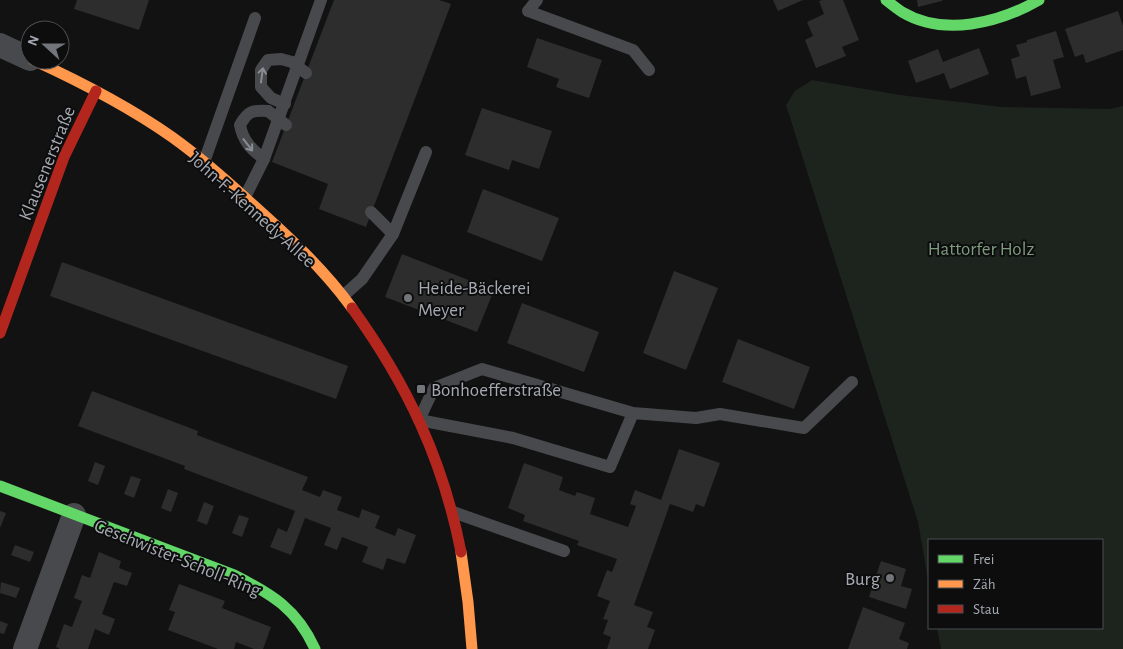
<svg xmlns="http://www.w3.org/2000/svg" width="1123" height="649" viewBox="0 0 1123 649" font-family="'Alegreya Sans',sans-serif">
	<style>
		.green { fill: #1d231d }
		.building { fill: #2d2d2e }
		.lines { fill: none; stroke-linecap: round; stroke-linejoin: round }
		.lane { stroke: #47494c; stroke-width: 12 }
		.street { stroke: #47494c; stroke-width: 24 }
		.fast { stroke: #63d668; stroke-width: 11 }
		.slow { stroke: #ff974d; stroke-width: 11 }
		.jam { stroke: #b3261e; stroke-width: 11 }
		.lane-bridge { stroke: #47494c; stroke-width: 12 }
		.oneway { stroke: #898d93 }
		.poi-dot { fill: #72757a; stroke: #0d0d0e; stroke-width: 2 }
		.labels { text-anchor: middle; stroke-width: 4; stroke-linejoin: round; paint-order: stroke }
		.street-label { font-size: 19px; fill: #a5aab2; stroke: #0d0d0e }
		.park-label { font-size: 19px; fill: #7e9b7f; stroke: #0d0d0e }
		.poi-label { font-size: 19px; fill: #a5aab2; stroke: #0d0d0e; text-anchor: start }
	</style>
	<rect width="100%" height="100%" fill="#121213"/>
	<polygon class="green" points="812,80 900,95 1002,107 1110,109 1123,106 1123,649 941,649 937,628 1102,628 1102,540 929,540 929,585 918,522 786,105 795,91"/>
	<g class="building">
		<polygon points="77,0 149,0 139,30 74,9"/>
		<polygon points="334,0 439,0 451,4 366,227 319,209 328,184 272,162"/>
		<polygon points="773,0 803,0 778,11"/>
		<polygon points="823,0 843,0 859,40 842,47 846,56 816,68 805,40 813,36 807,22 824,14 819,1"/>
		<polygon points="917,0 942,0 942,1 918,7"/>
		<polygon points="1118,11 1123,26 1123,50 1086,63 1083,54 1075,57 1065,29"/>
		<polygon points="1056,31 1064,57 1053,60 1061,88 1031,96 1026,76 1016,79 1011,59 1020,56 1016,45 1027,42 1027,40"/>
		<polygon points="537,38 602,60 589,98 556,87 559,79 527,67"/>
		<polygon points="979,48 989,74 950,89 944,73 916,83 908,61 938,49 943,62"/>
		<polygon points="482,108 552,131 539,169 512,160 509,170 465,155"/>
		<polygon points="483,189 559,218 542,261 467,232"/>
		<polygon points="402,254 494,290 477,332 385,297"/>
		<polygon points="62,262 348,366 336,399 50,296"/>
		<polygon points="674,271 718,288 686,370 643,353"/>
		<polygon points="522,303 599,332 584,372 507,343"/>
		<polygon points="738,339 810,367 794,409 722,382"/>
		<polygon points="92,391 198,431 197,435 308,477 302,490 320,497 323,490 342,497 337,510 359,518 362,509 380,516 375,528 395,536 398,528 416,535 405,564 387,558 383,570 362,562 368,547 342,537 337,550 324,545 331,528 305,518 291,555 270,547 278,528 287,532 295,511 184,469 185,466 78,426"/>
		<polygon points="679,449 720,463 704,507 696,504 693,512 670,504 634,605 653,612 647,627 655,630 648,649 607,649 611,637 603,634 608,620 603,619 610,601 597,596 607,570 612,572 617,559 577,545 579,541 523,521 525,515 508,508 524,463 563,477 559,490 575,496 577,492 595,498 590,514 628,527 636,506 630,504 635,490 661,500"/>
		<polygon points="95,462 105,466 98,485 88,481"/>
		<polygon points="131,476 141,479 134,498 124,494"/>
		<polygon points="168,489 178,493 171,512 161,508"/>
		<polygon points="204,502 214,506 207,525 197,521"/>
		<polygon points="0,511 6,513 0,528"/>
		<polygon points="239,515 249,518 242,537 232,533"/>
		<polygon points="15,545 34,552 30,562 11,555"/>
		<polygon points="99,552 121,561 119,568 132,573 127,586 114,582 102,614 115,619 109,635 95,629 88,649 60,649 56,647 64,624 72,627 82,601 74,598 82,575 90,578"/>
		<polygon points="881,561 906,569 901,586 912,589 906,609 869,597"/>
		<polygon points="1,582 20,588 16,598 0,593"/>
		<polygon points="179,584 225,601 222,608 271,627 263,649 254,649 236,642 234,649 218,649 168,630 175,612 169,610"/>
		<polygon points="863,607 905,623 899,639 909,643 907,649 848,649"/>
		<polygon points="0,621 8,624 4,634 0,633"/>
	</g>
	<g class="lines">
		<g class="lane">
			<polyline points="537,0 528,11 633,50 649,70"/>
			<polyline points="285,104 271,98 261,87 261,70 268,60 281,59 292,62"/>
			<path d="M264,159C251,149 243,141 240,125C248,111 252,110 268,111"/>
			<polyline points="204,162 255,18"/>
			<polyline points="245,197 264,159 321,0"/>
			<polyline points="371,212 393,234"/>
			<polyline points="343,296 362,279 393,234 426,152"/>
			<polyline points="633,413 610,467 513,438 419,420 434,388 482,369 633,413 696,418 720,414 804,428 852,382"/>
			<polyline points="453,512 564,551"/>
		</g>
		<g class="street">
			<polyline points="0,45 30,59"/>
			<polyline points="25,649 74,515"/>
		</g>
		<g class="fast">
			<path d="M886,0C891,4 896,8 902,12C944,37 999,23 1039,0"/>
			<path d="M0,486L234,575C272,594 297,609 315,649"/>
		</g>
		<g class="slow">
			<path d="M33,60C81,82 128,106 172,137C200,157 225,179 250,202C287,235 323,268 352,308"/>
			<polyline points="461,552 468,602 472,649"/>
		</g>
		<g class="jam">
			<path d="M352,308C407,384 443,460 461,552"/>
			<polyline points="0,333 64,157 96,91"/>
		</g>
		<g class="lane-bridge">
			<polyline points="292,62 306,73"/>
			<polyline points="268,111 286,125"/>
		</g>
	</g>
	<defs><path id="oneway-shaft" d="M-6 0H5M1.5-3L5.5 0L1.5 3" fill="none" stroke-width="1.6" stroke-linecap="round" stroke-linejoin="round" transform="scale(1.25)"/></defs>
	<g class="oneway">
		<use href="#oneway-shaft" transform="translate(262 75) rotate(-82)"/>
		<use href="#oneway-shaft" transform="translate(248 145) rotate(52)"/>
	</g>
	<g class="poi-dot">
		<circle cx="408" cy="298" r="5"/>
		<rect x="416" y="384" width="10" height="10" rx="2.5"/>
		<circle cx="890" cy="578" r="5"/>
	</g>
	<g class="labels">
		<g class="street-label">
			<text transform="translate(46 163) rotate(-68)" y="7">Klausenerstraße</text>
			<text transform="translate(253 209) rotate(42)" y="7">John-F.-Kennedy-Allee</text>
			<text transform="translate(178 557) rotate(22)" y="7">Geschwister-Scholl-Ring</text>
		</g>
		<g class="park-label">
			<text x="981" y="255">Hattorfer Holz</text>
		</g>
		<g class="poi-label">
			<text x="418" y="294">Heide-Bäckerei<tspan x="418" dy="22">Meyer</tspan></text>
			<text x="431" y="396">Bonhoefferstraße</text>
			<text x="880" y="585" text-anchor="end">Burg</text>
		</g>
	</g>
	<rect x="928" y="539" width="175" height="90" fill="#0d0d0e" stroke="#4a4c50"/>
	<rect x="938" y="555" width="25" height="8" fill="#63d668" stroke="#4a4c50"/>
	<text x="973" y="564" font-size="15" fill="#a5aab2">Frei</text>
	<rect x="938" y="580" width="25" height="8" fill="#ff974d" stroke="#4a4c50"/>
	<text x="973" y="589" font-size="15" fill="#a5aab2">Zäh</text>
	<rect x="938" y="605" width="25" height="8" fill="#b3261e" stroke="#4a4c50"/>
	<text x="973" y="614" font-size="15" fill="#a5aab2">Stau</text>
	<g transform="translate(45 45) rotate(291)"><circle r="24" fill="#0d0d0e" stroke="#4a4c50"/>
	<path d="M0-4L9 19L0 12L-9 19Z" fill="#72757a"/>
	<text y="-8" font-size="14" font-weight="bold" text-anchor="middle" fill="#a5aab2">N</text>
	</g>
</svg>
